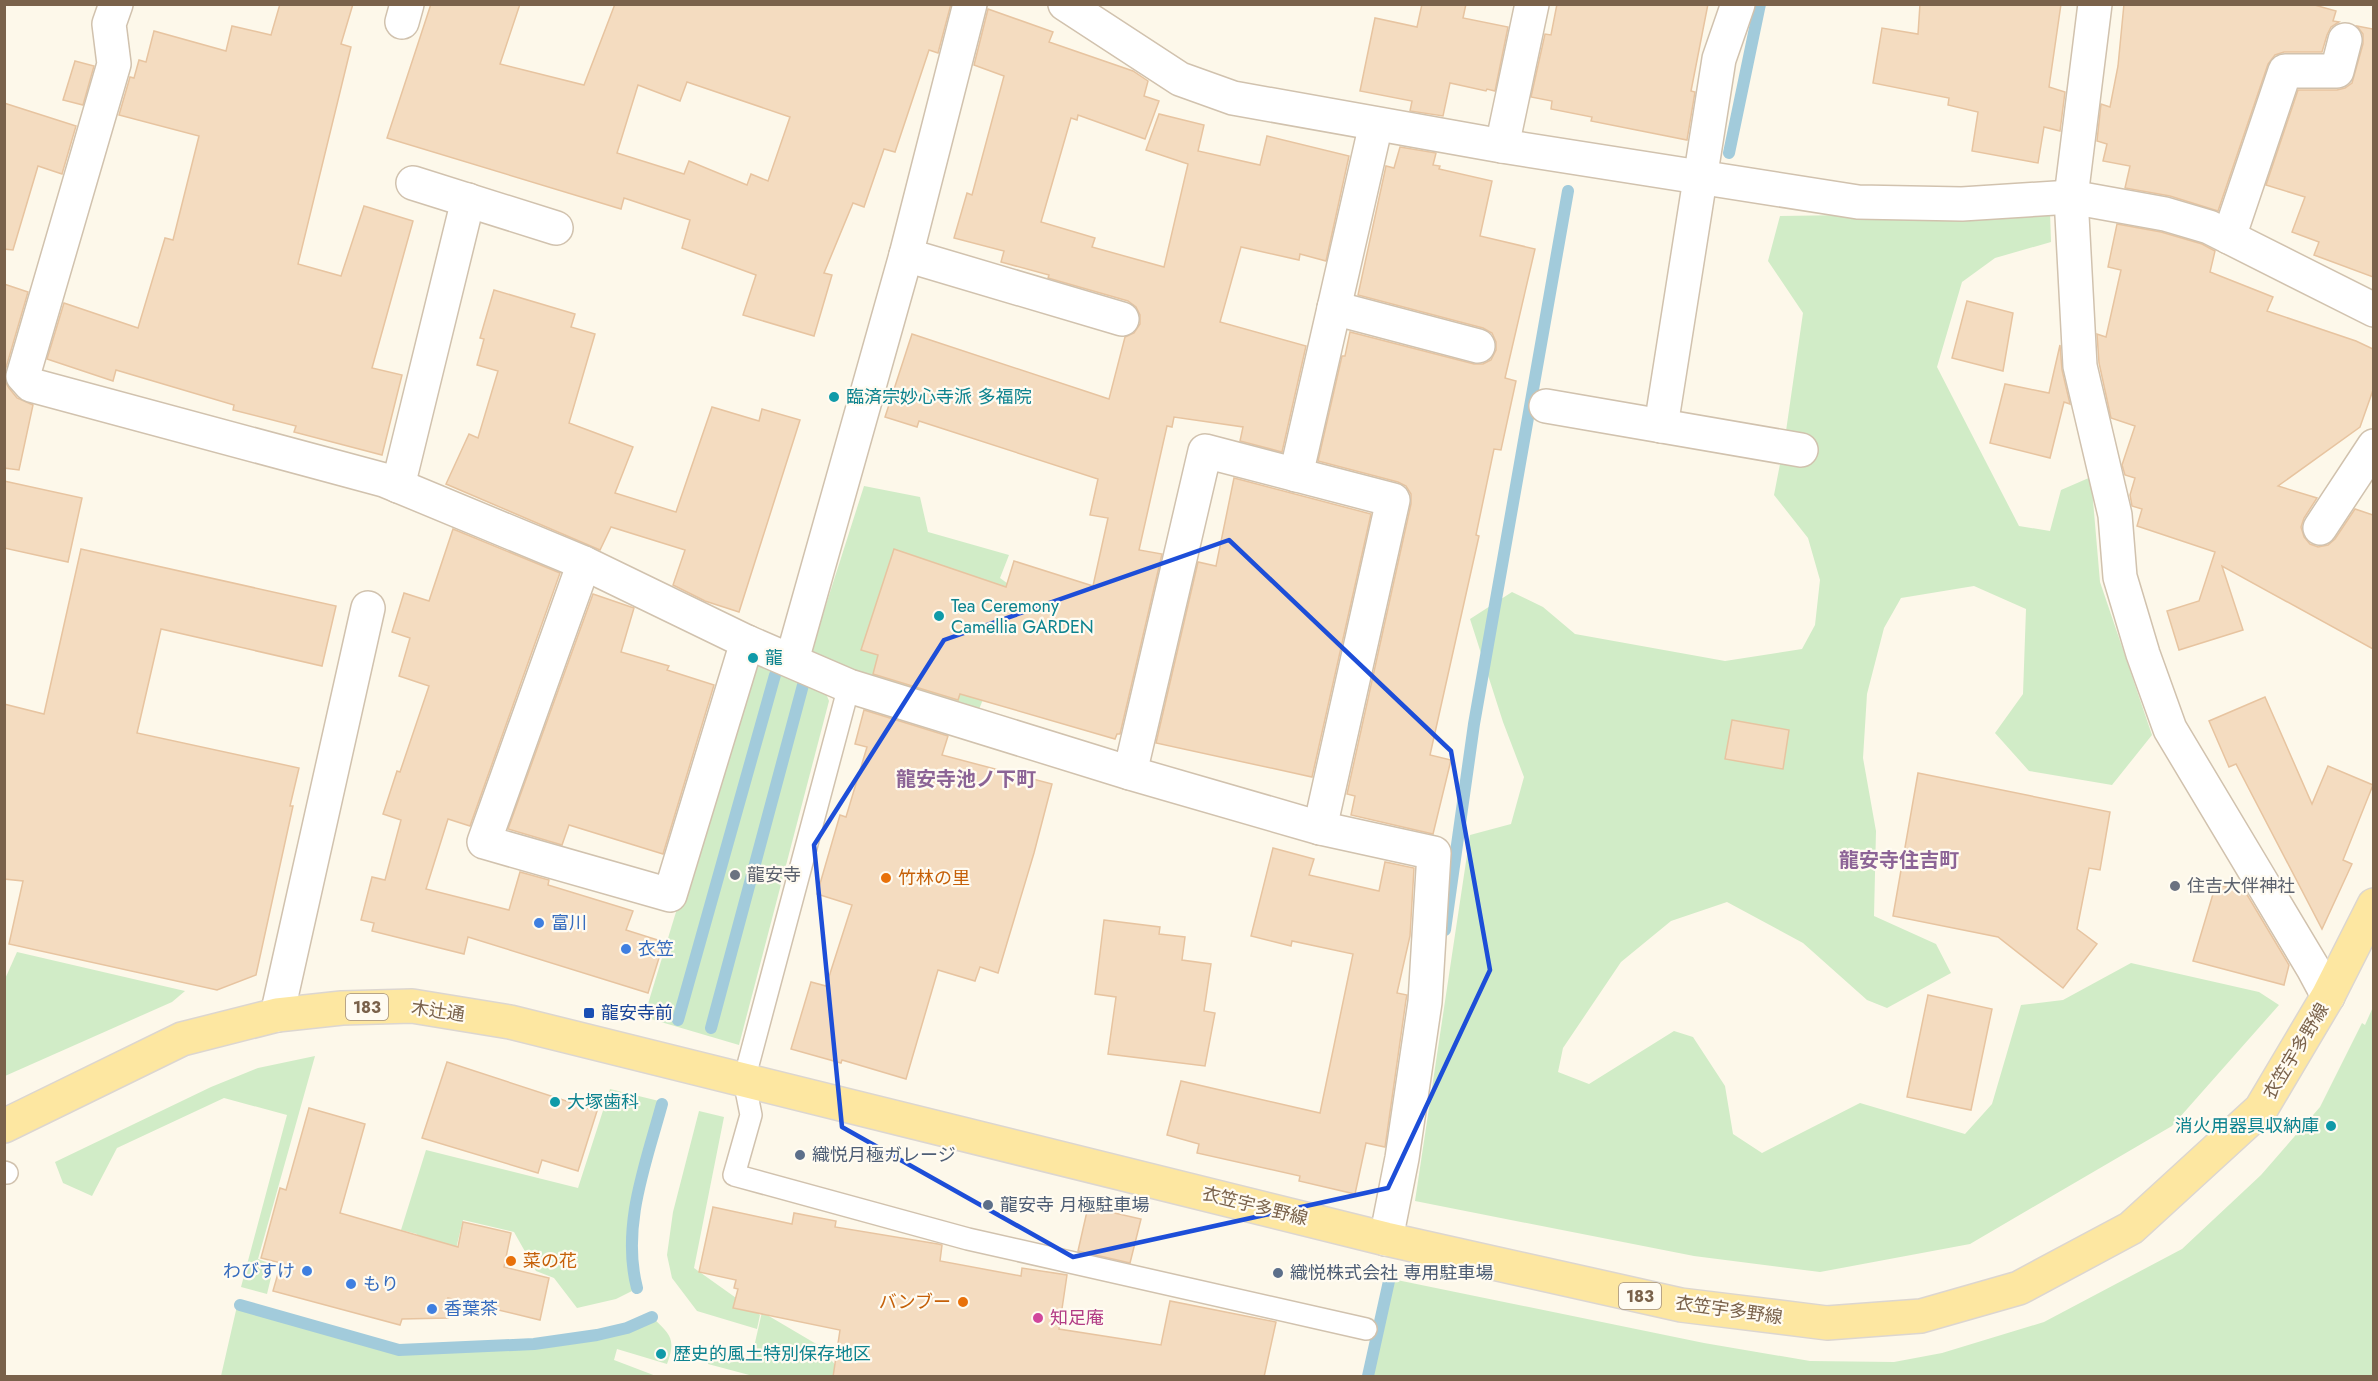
<svg xmlns="http://www.w3.org/2000/svg" width="2378" height="1381" viewBox="0 0 2378 1381" font-family="Jost,'Noto Sans JP',sans-serif">
	<style>
		.green { fill: #d1ecc7 }
		.lines { fill: none; stroke-linecap: round; stroke-linejoin: round }
		.stream { stroke: #a2cbdb; stroke-width: 12 }
		.building { fill: #f4dcc0; stroke: #e7c4a0; stroke-width: 1.5; fill-rule: evenodd }
		.service-casing { stroke: #d1c2ae; stroke-width: 24 }
		.minor-casing { stroke: #d1c2ae; stroke-width: 36 }
		.primary-casing { stroke: #dcd6d0; stroke-width: 36 }
		.service { stroke: #fff; stroke-width: 21 }
		.minor { stroke: #fff; stroke-width: 33 }
		.primary { stroke: #fde7a1; stroke-width: 33 }
		.marked { fill: none; stroke: #1d4ed8; stroke-width: 4.5; stroke-linejoin: round }
		.culture-dot { fill: #0f9aa8; stroke: #fffbf1; stroke-width: 2 }
		.worship-dot { fill: #6b7280; stroke: #fffbf1; stroke-width: 2 }
		.food-dot { fill: #e8710a; stroke: #fffbf1; stroke-width: 2 }
		.shop-dot { fill: #3f7fe0; stroke: #fffbf1; stroke-width: 2 }
		.transit-dot { fill: #1a4fb4; stroke: #fffbf1; stroke-width: 2 }
		.service-dot { fill: #5c6f8a; stroke: #fffbf1; stroke-width: 2 }
		.hotel-dot { fill: #d1479c; stroke: #fffbf1; stroke-width: 2 }
		.labels { text-anchor: middle; stroke-width: 4.5; stroke-linejoin: round; paint-order: stroke }
		.shield { fill: #fffbf1; stroke: #a2907d; stroke-width: 1.5 }
		.shield-label { font-size: 16px; font-weight: bold; fill: #7a624b }
		.culture-label { font-size: 18px; fill: #0d838f; stroke: #fffbf1; text-anchor: start }
		.worship-label { font-size: 18px; fill: #5b616d; stroke: #fffbf1; text-anchor: start }
		.food-label { font-size: 18px; fill: #c56008; stroke: #fffbf1; text-anchor: start }
		.shop-label { font-size: 18px; fill: #366cbe; stroke: #fffbf1; text-anchor: start }
		.street-label { font-size: 18px; fill: #7a624b; stroke: #fffbf1 }
		.transit-label { font-size: 18px; fill: #164399; stroke: #fffbf1; text-anchor: start }
		.service-label { font-size: 18px; fill: #4e5e75; stroke: #fffbf1; text-anchor: start }
		.hotel-label { font-size: 18px; fill: #b23c85; stroke: #fffbf1; text-anchor: start }
		.neighbourhood-label { font-size: 20px; font-weight: bold; fill: #8c6496; stroke: #fffbf1 }
	</style>
	<rect width="100%" height="100%" fill="#fdf8ea"/>
	<g class="green">
		<polygon points="2050,212 2051,242 1995,258 1962,282 1937,367 2019,526 2050,531 2061,490 2091,477 2100,582 2152,735 2112,785 2029,771 1995,733 2023,694 2026,609 1974,586 1901,598 1884,628 1867,694 1863,758 1876,831 1874,916 1936,944 1951,973 1887,1008 1867,1000 1803,943 1727,902 1671,921 1621,962 1563,1048 1558,1072 1589,1084 1674,1031 1693,1037 1725,1086 1733,1134 1762,1153 1860,1103 1965,1134 1992,1104 2021,1005 2063,1000 2131,963 2259,992 2279,1005 2172,1126 1970,1244 1820,1272 1694,1256 1415,1201 1470,835 1511,824 1524,777 1503,722 1470,619 1512,592 1543,607 1575,634 1725,661 1802,649 1815,625 1820,580 1808,538 1774,495 1785,438 1803,313 1768,261 1780,216"/>
		<polygon points="864,486 920,497 928,532 1009,555 1000,578 1011,586 995,669 978,712 809,658"/>
		<polygon points="753,659 825,691 829,701 739,1045 644,1017"/>
		<polygon points="17,952 185,991 172,1002 5,1076 5,979"/>
		<polygon points="2373,1007 2373,1376 1364,1376 1392,1279 1704,1343 1810,1361 1894,1362 1942,1353 2044,1322 2182,1249 2261,1175 2320,1107 2362,1023 2365,1025"/>
		<polygon points="315,1056 258,1259 274,1265 267,1294 241,1287 287,1115 224,1098 117,1148 92,1196 63,1183 55,1162 211,1087 258,1068"/>
		<path d="M610,1089L659,1101C642,1163 618,1226 632,1291L616,1299L577,1308L554,1278L536,1271L514,1232L463,1220L454,1257L496,1266L485,1316L451,1309L450,1297H421L417,1234L401,1230L426,1150L578,1188Z"/>
		<polygon points="699,1111 724,1117 694,1268 760,1315 757,1329 697,1311 672,1278 667,1255 673,1212"/>
		<path d="M237,1306L398,1355L533,1347L618,1334L654,1319C671,1335 676,1340 667,1364L617,1349L614,1360L656,1376H221Z"/>
		<polygon points="762,1312 818,1345 845,1376 753,1376 708,1364 712,1349 751,1360"/>
	</g>
	<g class="lines">
		<g class="stream">
			<polyline points="1729,153 1760,4"/>
			<polyline points="1445,930 1474,724 1568,191"/>
			<polyline points="678,1020 775,675"/>
			<polyline points="711,1028 803,685"/>
			<path d="M637,1288C621,1226 646,1163 662,1104"/>
			<polyline points="240,1305 399,1350 534,1344 597,1335 627,1328 652,1317"/>
			<polyline points="1368,1376 1391,1272"/>
		</g>
	</g>
	<g class="building">
		<polygon points="280,4 353,4 341,44 351,47 298,264 341,276 364,206 413,221 372,368 402,375 382,455 294,432 296,426 233,410 234,405 116,370 113,381 47,359 64,303 138,328 165,238 173,240 199,136 119,115 130,77 134,78 139,60 146,62 154,31 226,51 232,26 271,35"/>
		<path d="M431,4H520L500,64L584,85L615,4H951L938,53L929,50L895,152L884,149L864,207L853,203L824,273L832,275L814,336L743,315L756,275L682,248L690,220L624,198L621,209L387,138ZM687,82L790,117L768,181L751,174L747,185L689,161L684,174L617,153L638,85L680,101Z"/>
		<polygon points="1422,4 1466,4 1463,18 1508,27 1495,91 1487,89 1486,91 1450,83 1443,116 1410,111 1412,101 1360,91 1375,18 1417,27"/>
		<polygon points="1557,4 1708,4 1691,91 1695,92 1687,140 1591,121 1592,117 1551,109 1552,101 1531,97 1545,34 1551,35"/>
		<polygon points="1920,4 2061,4 2049,87 2065,92 2060,131 2044,127 2038,163 1972,151 1978,112 1948,105 1949,98 1873,83 1882,28 1918,34"/>
		<polygon points="2124,4 2311,4 2336,11 2333,21 2339,22 2331,27 2327,35 2322,52 2284,52 2275,55 2268,64 2218,211 2170,196 2125,188 2130,166 2103,161 2107,144 2097,141 2101,104 2110,107 2118,66"/>
		<polygon points="988,9 1053,32 1049,42 1133,71 1148,81 1144,96 1159,101 1145,139 1078,115 1077,120 1071,118 1041,222 1095,238 1092,247 1164,267 1188,164 1146,150 1159,114 1204,125 1198,151 1260,165 1267,136 1349,156 1326,261 1300,254 1299,260 1241,247 1220,322 1306,346 1282,452 1240,441 1243,427 1174,417 1172,427 1167,426 1139,550 1162,554 1120,734 1117,734 1115,739 960,694 958,700 873,674 878,655 861,650 894,549 1006,587 1014,561 1093,586 1108,518 1090,515 1098,479 919,421 917,427 885,417 912,334 1109,399 1125,337 1134,333 1140,324 1140,315 1136,307 1128,301 1048,278 1049,275 1001,262 1004,251 954,238 967,193 972,195 1004,76 974,65"/>
		<polygon points="2357,26 2373,29 2373,277 2314,255 2319,242 2292,232 2305,197 2266,185 2298,90 2337,90 2345,88 2352,83 2363,44 2363,34"/>
		<polygon points="75,61 94,66 83,105 63,100"/>
		<polygon points="4,103 76,126 62,174 38,166 13,250 4,249"/>
		<polygon points="1400,147 1436,153 1433,165 1440,166 1439,169 1492,181 1480,236 1535,249 1505,378 1516,381 1501,450 1494,449 1476,535 1479,536 1430,755 1451,760 1433,834 1351,815 1355,796 1347,794 1411,504 1411,494 1406,486 1398,482 1318,461 1342,356 1345,356 1350,332 1474,364 1483,364 1491,360 1496,350 1496,342 1492,333 1483,328 1358,295 1386,166 1394,168"/>
		<polygon points="2117,224 2161,232 2202,244 2215,251 2210,272 2273,297 2267,311 2356,341 2373,349 2373,390 2360,427 2278,486 2317,498 2304,518 2301,527 2304,537 2310,544 2318,547 2328,545 2335,539 2355,509 2373,515 2373,649 2222,566 2243,630 2179,650 2167,611 2199,601 2215,552 2137,526 2142,509 2132,506 2130,495 2135,478 2125,475 2122,465 2135,426 2111,418 2099,363 2097,334 2106,337 2121,270 2108,267"/>
		<polygon points="4,284 28,292 5,371 5,381 9,388 17,398 33,405 19,470 4,468"/>
		<polygon points="494,290 575,314 571,327 595,334 569,423 633,447 615,493 676,512 712,407 759,421 762,409 800,420 739,612 705,601 673,585 685,550 611,527 600,550 446,484 469,434 478,438 498,371 477,365 484,339 480,338"/>
		<polygon points="1967,301 2013,313 2003,371 1952,358"/>
		<polygon points="2060,345 2062,370 2070,404 2064,402 2050,458 1990,443 2005,384 2049,393"/>
		<polygon points="1234,478 1371,514 1312,777 1156,743 1198,562 1216,566"/>
		<polygon points="4,481 82,498 68,562 4,548"/>
		<polygon points="453,529 560,573 470,826 448,819 426,889 509,910 520,872 549,880 548,885 633,911 626,930 664,942 648,993 468,937 464,954 372,931 374,923 361,920 372,877 385,880 401,820 383,814 397,771 400,772 429,686 399,676 410,638 392,632 404,593 429,601"/>
		<polygon points="81,549 336,606 322,666 161,629 137,733 299,768 290,806 293,806 256,975 217,990 9,944 23,881 4,879 4,704 44,714"/>
		<polygon points="593,594 634,608 621,652 669,666 667,670 714,685 663,854 569,825 562,845 508,829"/>
		<polygon points="2265,697 2312,804 2328,766 2373,785 2343,860 2352,864 2322,929 2236,764 2229,767 2209,721"/>
		<polygon points="864,710 948,736 942,755 1052,784 1034,853 998,973 980,967 975,981 938,970 906,1079 842,1060 841,1063 791,1049 811,982 826,986 852,905 817,894 840,815 846,817 867,747 855,744"/>
		<polygon points="1732,720 1789,730 1783,769 1725,759"/>
		<polygon points="1918,773 2110,812 2100,870 2089,868 2077,929 2097,944 2063,988 1998,937 1893,916"/>
		<polygon points="1273,848 1314,859 1309,875 1379,891 1385,862 1414,868 1410,936 1397,993 1407,995 1406,1000 1385,1147 1366,1143 1355,1194 1299,1181 1300,1176 1197,1153 1199,1144 1167,1135 1181,1081 1320,1113 1353,954 1292,941 1291,946 1251,936"/>
		<polygon points="2216,884 2246,893 2289,965 2284,985 2193,961"/>
		<polygon points="1104,920 1160,927 1159,934 1185,937 1182,960 1211,964 1204,1011 1215,1013 1205,1066 1108,1054 1116,997 1095,994"/>
		<polygon points="1928,995 1992,1009 1971,1110 1907,1097"/>
		<polygon points="447,1062 597,1111 578,1171 542,1160 538,1173 422,1138"/>
		<polygon points="309,1108 365,1124 340,1213 458,1247 463,1222 511,1233 504,1267 549,1278 540,1320 448,1298 448,1318 402,1319 400,1325 273,1291 281,1263 261,1258 280,1188 286,1190"/>
		<polygon points="713,1207 792,1224 794,1213 836,1221 835,1227 938,1244 942,1245 940,1261 1021,1276 1022,1268 1067,1275 1059,1329 1161,1345 1170,1301 1276,1322 1264,1377 833,1377 840,1330 733,1308 738,1289 734,1288 736,1280 699,1272"/>
		<polygon points="1088,1207 1141,1219 1130,1263 1078,1251"/>
	</g>
	<g class="lines">
		<defs>
			<g id="service">
				<polyline points="849,686 744,1080 751,1115 734,1175 968,1239 1366,1329"/>
				<polyline points="4,1172 7,1173"/>
			</g>
			<g id="minor">
				<polyline points="116,4 109,24 114,64 23,376 31,385 384,480 584,563 747,642 849,686 1130,773 1320,828 1434,853 1425,1002 1402,1158 1386,1239"/>
				<polyline points="1065,4 1180,79 1233,98 1502,146 1858,202 1962,204 2071,197 2165,214 2209,227 2374,310"/>
				<polyline points="2095,4 2071,197 2080,366 2115,515 2120,577 2143,654 2170,729 2313,968 2328,996"/>
				<polyline points="402,22 407,4"/>
				<polyline points="1502,146 1532,4"/>
				<polyline points="413,183 556,228"/>
				<polyline points="2229,237 2285,71 2337,71 2345,40"/>
				<polyline points="906,255 1122,319"/>
				<polyline points="1334,308 1478,346"/>
				<polyline points="1546,406 1801,450"/>
				<polyline points="1661,426 1719,59 1738,4"/>
				<polyline points="1296,475 1376,124"/>
				<polyline points="398,486 468,200"/>
				<polyline points="2320,528 2374,446"/>
				<polyline points="584,563 484,842 670,895 747,642"/>
				<polyline points="792,660 906,255 970,4"/>
				<polyline points="1130,773 1205,451 1393,500 1320,828"/>
				<polyline points="277,1015 368,608"/>
			</g>
			<polyline id="primary" points="4,1126 182,1039 277,1015 342,1008 412,1006 510,1022 1386,1239 1681,1305 1827,1323 1921,1316 2019,1288 2131,1228 2261,1109 2328,996 2374,905"/>
		</defs>
		<use href="#service" class="service-casing"/>
		<use href="#minor" class="minor-casing"/>
		<use href="#primary" class="primary-casing"/>
		<use href="#service" class="service"/>
		<use href="#minor" class="minor"/>
		<use href="#primary" class="primary"/>
	</g>
	<path class="marked" d="M1229,540L1451,751L1490,970L1388,1188L1073,1257L842,1127L814,845L944,640Z"/>
	<g class="culture-dot">
		<circle cx="834" cy="397" r="6"/>
		<circle cx="939" cy="616" r="6"/>
		<circle cx="753" cy="658" r="6"/>
		<circle cx="555" cy="1102" r="6"/>
		<circle cx="2331" cy="1126" r="6"/>
		<circle cx="661" cy="1354" r="6"/>
	</g>
	<g class="worship-dot">
		<circle cx="735" cy="875" r="6"/>
		<circle cx="2175" cy="886" r="6"/>
	</g>
	<g class="food-dot">
		<circle cx="886" cy="878" r="6"/>
		<circle cx="511" cy="1261" r="6"/>
		<circle cx="963" cy="1302" r="6"/>
	</g>
	<g class="shop-dot">
		<circle cx="539" cy="923" r="6"/>
		<circle cx="626" cy="949" r="6"/>
		<circle cx="307" cy="1271" r="6"/>
		<circle cx="351" cy="1284" r="6"/>
		<circle cx="432" cy="1309" r="6"/>
	</g>
	<rect class="transit-dot" x="583" y="1007" width="12" height="12" rx="3"/>
	<g class="service-dot">
		<circle cx="800" cy="1155" r="6"/>
		<circle cx="988" cy="1205" r="6"/>
		<circle cx="1278" cy="1273" r="6"/>
	</g>
	<circle class="hotel-dot" cx="1038" cy="1318" r="6"/>
	<g class="labels">
		<g class="shield">
			<rect x="346" y="994" width="42" height="26" rx="4.5"/>
			<rect x="1619" y="1283" width="42" height="26" rx="4.5"/>
		</g>
		<g class="shield-label">
			<text x="367" y="1013">183</text>
			<text x="1640" y="1302">183</text>
		</g>
		<g class="culture-label">
			<text x="846" y="403">臨済宗妙心寺派 多福院</text>
			<text x="951" y="612">Tea Ceremony<tspan x="951" dy="21">Camellia GARDEN</tspan></text>
			<text x="765" y="664">龍</text>
			<text x="567" y="1108">大塚歯科</text>
			<text x="2319" y="1132" text-anchor="end">消火用器具収納庫</text>
			<text x="673" y="1360">歴史的風土特別保存地区</text>
		</g>
		<g class="worship-label">
			<text x="747" y="881">龍安寺</text>
			<text x="2187" y="892">住吉大伴神社</text>
		</g>
		<g class="food-label">
			<text x="898" y="884">竹林の里</text>
			<text x="523" y="1267">菜の花</text>
			<text x="951" y="1308" text-anchor="end">バンブー</text>
		</g>
		<g class="shop-label">
			<text x="551" y="929">富川</text>
			<text x="638" y="955">衣笠</text>
			<text x="295" y="1277" text-anchor="end">わびすけ</text>
			<text x="363" y="1290">もり</text>
			<text x="444" y="1315">香葉茶</text>
		</g>
		<g class="street-label">
			<text transform="translate(438 1011) rotate(8)" y="6">木辻通</text>
			<text transform="translate(2296 1051) rotate(-59)" y="6">衣笠宇多野線</text>
			<text transform="translate(1255 1206) rotate(14)" y="6">衣笠宇多野線</text>
			<text transform="translate(1729 1310) rotate(8)" y="6">衣笠宇多野線</text>
		</g>
		<g class="transit-label">
			<text x="601" y="1019">龍安寺前</text>
		</g>
		<g class="service-label">
			<text x="812" y="1161">織悦月極ガレージ</text>
			<text x="1000" y="1211">龍安寺 月極駐車場</text>
			<text x="1290" y="1279">織悦株式会社 専用駐車場</text>
		</g>
		<g class="hotel-label">
			<text x="1050" y="1324">知足庵</text>
		</g>
		<g class="neighbourhood-label">
			<text x="966" y="786">龍安寺池ノ下町</text>
			<text x="1899" y="867">龍安寺住吉町</text>
		</g>
	</g>
	<rect width="2378" height="1381" fill="none" stroke="#7a624b" stroke-width="12"/>
</svg>
